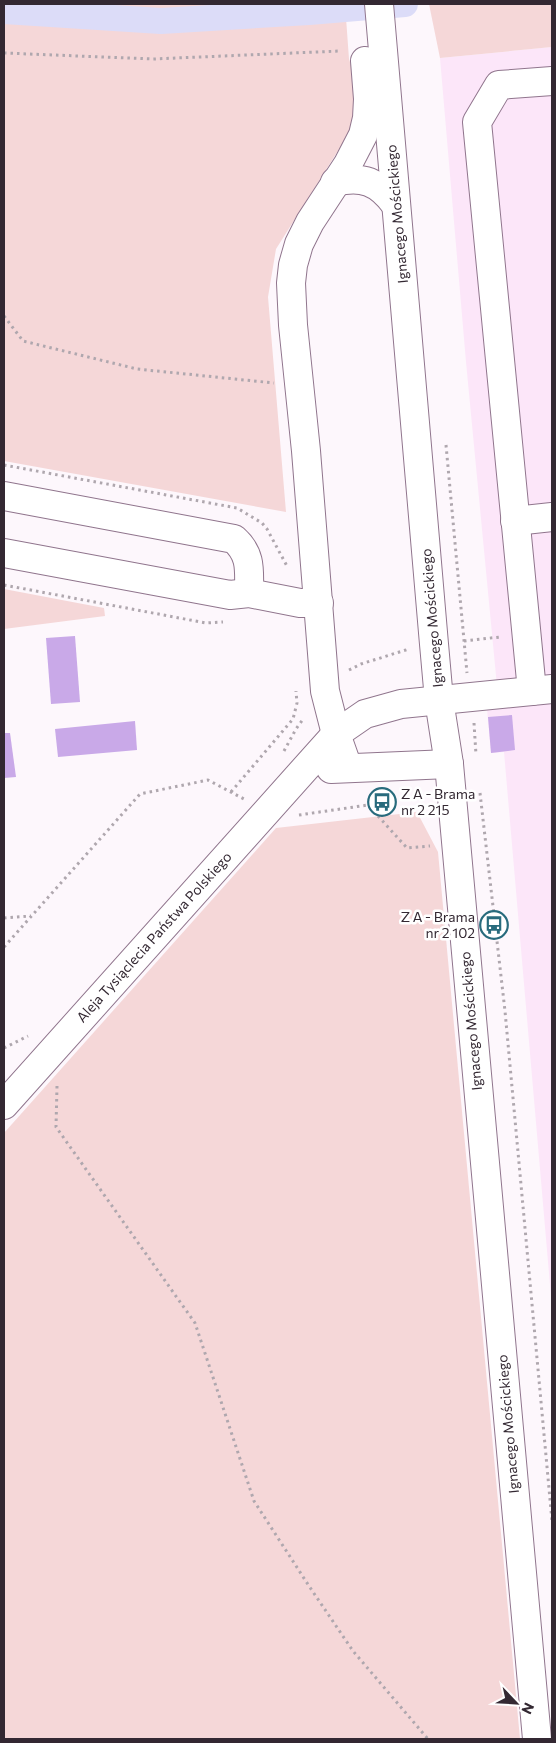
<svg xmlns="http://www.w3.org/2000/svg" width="556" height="1743" viewBox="0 0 556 1743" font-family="Commissioner,sans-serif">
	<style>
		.built { fill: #fce6f9 }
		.green { fill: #f5d7d8 }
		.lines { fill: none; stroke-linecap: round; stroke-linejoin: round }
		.canal { stroke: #dcdcf8; stroke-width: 26 }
		.building { fill: #c9a9e8 }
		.minor-casing { stroke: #90758d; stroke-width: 30 }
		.path { stroke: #afa7ae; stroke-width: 3; stroke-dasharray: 2.5 4; stroke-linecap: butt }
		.minor { stroke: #fff; stroke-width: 28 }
		.labels { text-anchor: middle; stroke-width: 5; stroke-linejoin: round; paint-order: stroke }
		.street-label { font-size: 14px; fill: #332832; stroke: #fff }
		.poi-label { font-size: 14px; fill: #332832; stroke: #fff; text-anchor: start }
	</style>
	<rect width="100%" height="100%" fill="#fdf7fc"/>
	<polygon class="built" points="552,47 552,1308 504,752 491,753 487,709 499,707 466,362 440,58"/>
	<g class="green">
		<polygon points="4,4 345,4 349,59 359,90 353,127 276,249 268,297 286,512 4,461"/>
		<polygon points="429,4 552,4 552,47 440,58"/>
		<polygon points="4,589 104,608 105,616 4,629"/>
		<polygon points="417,812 438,852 520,1739 4,1739 4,1133 276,828"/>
	</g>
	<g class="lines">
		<polyline class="canal" points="4,11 161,21 309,12 405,4"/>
	</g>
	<g class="building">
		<polygon points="75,636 80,702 51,704 46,638"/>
		<polygon points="512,715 515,750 491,753 488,717"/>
		<polygon points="135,721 137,750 58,757 55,729"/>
		<polygon points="4,733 10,733 16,777 4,778"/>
	</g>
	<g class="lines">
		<defs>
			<g id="minor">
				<polyline points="379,4 434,644 439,700 449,764 537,1739"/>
				<path d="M335,182C362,175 379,182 395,204"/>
				<path d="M4,496L234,539C252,555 249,571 249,593"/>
				<polyline points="515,521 552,517"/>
				<polyline points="4,553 230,595 249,593 300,603 319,603"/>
				<polyline points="532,691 477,122 499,85 552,81"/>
				<polyline points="348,768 336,734 325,691 306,451 293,325 291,283 293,265 299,244 310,222 348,164 363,135 367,118 368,99 365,61"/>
				<polyline points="331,769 449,764"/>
				<polyline points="4,1105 336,734 365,714 401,704 552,689"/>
			</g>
		</defs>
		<use href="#minor" class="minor-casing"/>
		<g class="path">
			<polyline points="4,53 153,59 340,51"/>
			<polyline points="4,316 23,341 137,369 274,383"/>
			<polyline points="446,445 467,673"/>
			<polyline points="4,465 237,508 262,523 267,529 288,568"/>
			<polyline points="4,585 206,623 223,622"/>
			<polyline points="464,641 500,637"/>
			<polyline points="349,670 361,664 409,649"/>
			<polyline points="474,723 476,755"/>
			<polyline points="284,751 296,729 304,718"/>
			<polyline points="231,792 293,719 297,703 296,691"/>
			<polyline points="480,793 505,1011 552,1521"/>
			<polyline points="299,815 368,805 407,848 430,846"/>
			<polyline points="4,918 31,916"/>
			<polyline points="4,947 140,794 208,780 244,799"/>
			<polyline points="4,1048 28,1036"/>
			<polyline points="57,1086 56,1127 195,1323 254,1501 309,1586 353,1651 428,1739"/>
		</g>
		<use href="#minor" class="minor"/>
	</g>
	<defs>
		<symbol id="bus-ring" viewBox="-11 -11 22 22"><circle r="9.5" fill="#fff" stroke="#286b7d" stroke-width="1.5"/><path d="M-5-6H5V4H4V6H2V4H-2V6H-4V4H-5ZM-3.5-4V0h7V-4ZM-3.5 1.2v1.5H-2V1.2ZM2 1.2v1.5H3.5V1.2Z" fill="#286b7d"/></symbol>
	</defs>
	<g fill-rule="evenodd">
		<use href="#bus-ring" x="366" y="786" width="32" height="32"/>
		<use href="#bus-ring" x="478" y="909" width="32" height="32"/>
	</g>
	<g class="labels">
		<g class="street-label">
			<text transform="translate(397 214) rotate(-95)" y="5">Ignacego Mościckiego</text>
			<text transform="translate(432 618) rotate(-95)" y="5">Ignacego Mościckiego</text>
			<text transform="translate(154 937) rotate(-48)" y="5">Aleja Tysiąclecia Państwa Polskiego</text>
			<text transform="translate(471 1021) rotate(-95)" y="5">Ignacego Mościckiego</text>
			<text transform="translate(508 1424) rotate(-95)" y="5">Ignacego Mościckiego</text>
		</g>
		<g class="poi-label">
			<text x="401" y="799">Z A - Brama<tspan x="401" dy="16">nr 2 215</tspan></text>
			<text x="475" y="922" text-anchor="end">Z A - Brama<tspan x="475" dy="16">nr 2 102</tspan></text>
		</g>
	</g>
	<rect width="556" height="1743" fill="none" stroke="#332832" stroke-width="10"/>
	<g transform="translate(516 1703) rotate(115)" stroke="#ffffff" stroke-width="4" paint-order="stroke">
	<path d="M0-4L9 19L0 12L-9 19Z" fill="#332832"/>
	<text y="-8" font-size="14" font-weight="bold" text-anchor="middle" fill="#332832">N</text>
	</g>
</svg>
